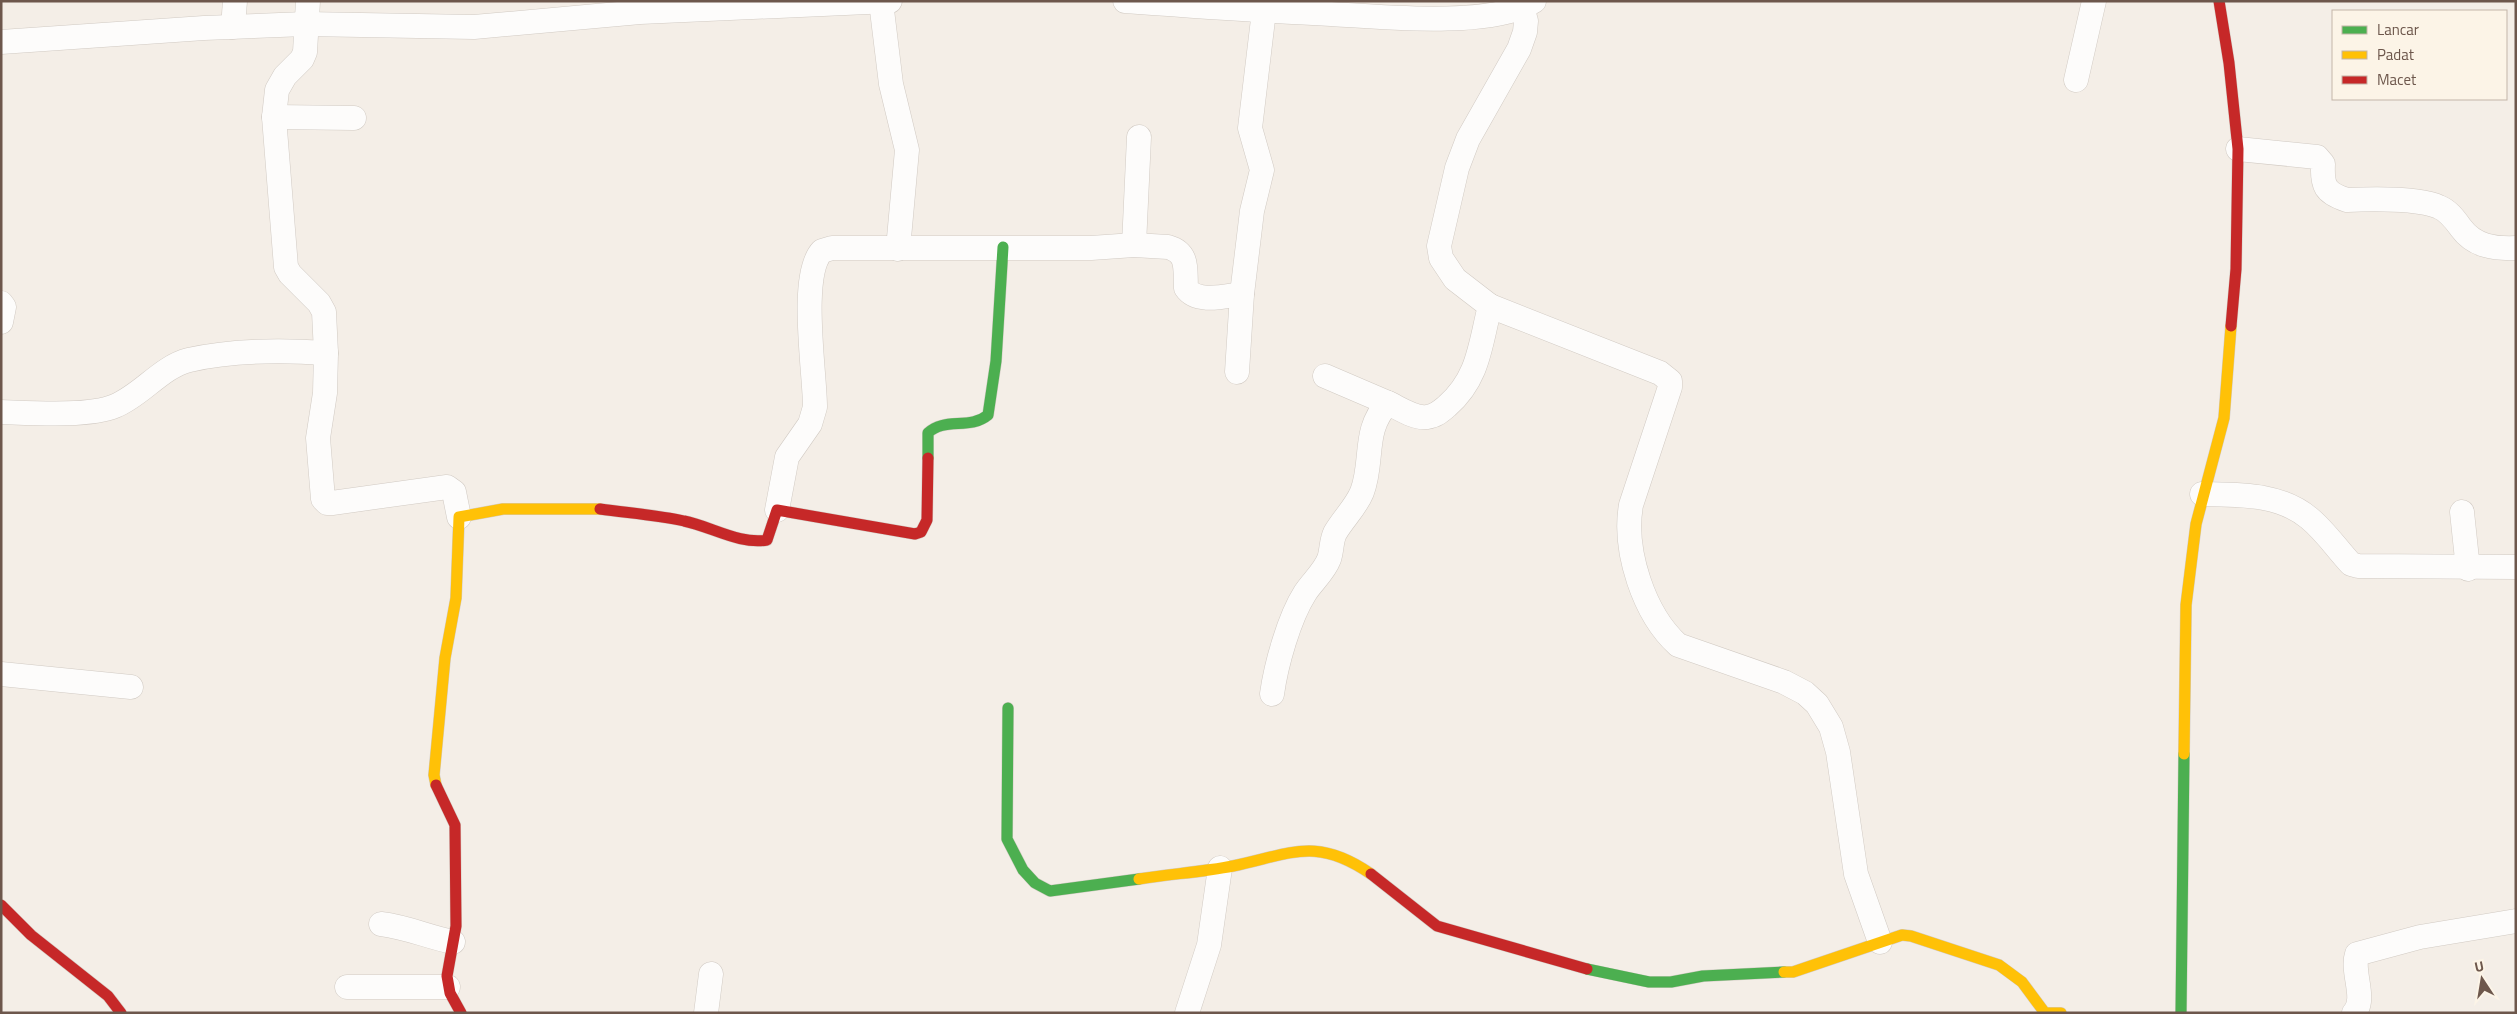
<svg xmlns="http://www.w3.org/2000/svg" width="2517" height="1014" viewBox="0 0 2517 1014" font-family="'Titillium Web',sans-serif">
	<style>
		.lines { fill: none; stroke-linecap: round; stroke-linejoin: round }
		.street-casing { stroke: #d1cac3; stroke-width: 25 }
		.fast-casing { stroke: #d2cbc4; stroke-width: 12 }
		.slow-casing { stroke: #d2cbc4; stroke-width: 12 }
		.jam-casing { stroke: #d2cbc4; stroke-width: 12 }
		.street { stroke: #fdfcfb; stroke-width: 24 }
		.fast { stroke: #4caf50; stroke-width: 11 }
		.slow { stroke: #ffc107; stroke-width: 11 }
		.jam { stroke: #c62828; stroke-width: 11 }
	</style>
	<rect width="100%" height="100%" fill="#f4eee7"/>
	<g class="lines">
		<defs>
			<g id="street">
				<polyline points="308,1 305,52 302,59 285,76 277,90 274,117 286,267 290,274 319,303 324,312 326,353 325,393 318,438 323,499 327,503 332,503 447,487 454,492 459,517"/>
				<path d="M1125,1C1194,6 1262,11 1331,14C1380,17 1493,28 1534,1"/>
				<polyline points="881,2 891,84 907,150 898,249"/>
				<polyline points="233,27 235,1"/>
				<polyline points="1,42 204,28 305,24 474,27 640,12 890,1"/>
				<polyline points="2076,80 2094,1"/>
				<polyline points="274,117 354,118"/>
				<path d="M2238,149L2317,157L2323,164C2322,186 2325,193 2347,200C2369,199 2420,198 2439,207C2449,211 2455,220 2461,228C2474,246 2494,249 2516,248"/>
				<polyline points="1134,245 1139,137"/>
				<polyline points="1,303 4,307 1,322"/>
				<path d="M1490,306L1660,373L1670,381V387L1631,505C1623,551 1644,614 1678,645L1784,682L1805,693L1817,704L1831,727L1838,752L1856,874L1880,942"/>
				<polyline points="1237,372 1242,294 1252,211 1262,170 1250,128 1264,11"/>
				<polyline points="1325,376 1388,403"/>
				<path d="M1,412C31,413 89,417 115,406C142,395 161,367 189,360C233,350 281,350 326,353"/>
				<path d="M2202,494C2239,495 2279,493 2309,518C2325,531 2337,549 2351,564L2358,566L2516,567"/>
				<path d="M777,510L787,457L810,424L815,407C815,373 799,275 822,251L832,248H1091L1134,245L1168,247C1189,253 1185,269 1186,288C1197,304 1225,296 1242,294"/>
				<polyline points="2462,512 2468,569"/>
				<polyline points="1,674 131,687"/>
				<path d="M1272,694C1276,665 1289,618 1305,593C1312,582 1324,572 1329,559C1332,551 1331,541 1335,533C1343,519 1356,507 1362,492C1374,461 1362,430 1388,403C1399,408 1415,419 1427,417C1436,416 1441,411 1447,406C1479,378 1480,345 1490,306L1455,279L1441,258L1439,246L1457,168L1468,139L1519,49L1525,32L1526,21L1522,7"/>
				<path d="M381,924C407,927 428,937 453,942"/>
				<polyline points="347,987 448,987"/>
				<polyline points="706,1013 711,974"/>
				<polyline points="1187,1013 1209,945 1220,868"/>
				<path d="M2354,1013C2367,999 2351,972 2357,954L2420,937L2516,921"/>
			</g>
			<g id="fast">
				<path d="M928,458V433C944,417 970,430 988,415L996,361L1003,247"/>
				<polyline points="1008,708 1007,839 1023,870 1035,883 1050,891 1139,879"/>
				<polyline points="1587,969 1649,982 1671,982 1703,976 1784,972"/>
				<polyline points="2181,1013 2184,754"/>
			</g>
			<g id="slow">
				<polyline points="2184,754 2186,605 2196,524 2224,418 2231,326"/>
				<polyline points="436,785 434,775 445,658 456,598 459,517 503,509 600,509"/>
				<path d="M1139,879C1170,874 1202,872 1233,866C1291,854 1316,836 1371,874"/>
				<polyline points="1784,972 1793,972 1902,935 1911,936 1999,965 2022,982 2045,1013 2061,1013"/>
			</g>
			<g id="jam">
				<polyline points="2219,1 2229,63 2238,149 2236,269 2231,326"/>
				<path d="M600,509C628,513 657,515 684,521C710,526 740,545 767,540L777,510L915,534L921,532L927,520L928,458"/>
				<polyline points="436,785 455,825 456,926 447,976 450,993 461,1013"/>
				<polyline points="1371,874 1437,926 1587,969"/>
				<polyline points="1,905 31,935 108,996 121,1013"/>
			</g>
		</defs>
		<use href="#street" class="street-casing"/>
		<use href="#fast" class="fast-casing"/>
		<use href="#slow" class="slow-casing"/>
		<use href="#jam" class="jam-casing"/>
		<use href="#street" class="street"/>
		<use href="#fast" class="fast"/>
		<use href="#slow" class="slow"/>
		<use href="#jam" class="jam"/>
	</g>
	<rect width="2517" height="1014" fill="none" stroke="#6d574c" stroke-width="5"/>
	<rect x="2332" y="10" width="175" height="90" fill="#fcf4e7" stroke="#c3b5a9"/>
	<rect x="2342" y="26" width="25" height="8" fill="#4caf50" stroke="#c3b5a9"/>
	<text x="2377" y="35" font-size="15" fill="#6d574c">Lancar</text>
	<rect x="2342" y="51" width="25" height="8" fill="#ffc107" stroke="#c3b5a9"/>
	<text x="2377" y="60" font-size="15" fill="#6d574c">Padat</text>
	<rect x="2342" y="76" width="25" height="8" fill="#c62828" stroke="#c3b5a9"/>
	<text x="2377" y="85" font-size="15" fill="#6d574c">Macet</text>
	<g transform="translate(2482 979) rotate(348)" stroke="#fcf4e7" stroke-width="4" paint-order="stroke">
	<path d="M0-4L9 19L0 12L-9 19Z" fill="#6d574c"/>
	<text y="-8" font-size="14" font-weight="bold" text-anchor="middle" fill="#6d574c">U</text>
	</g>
</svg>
